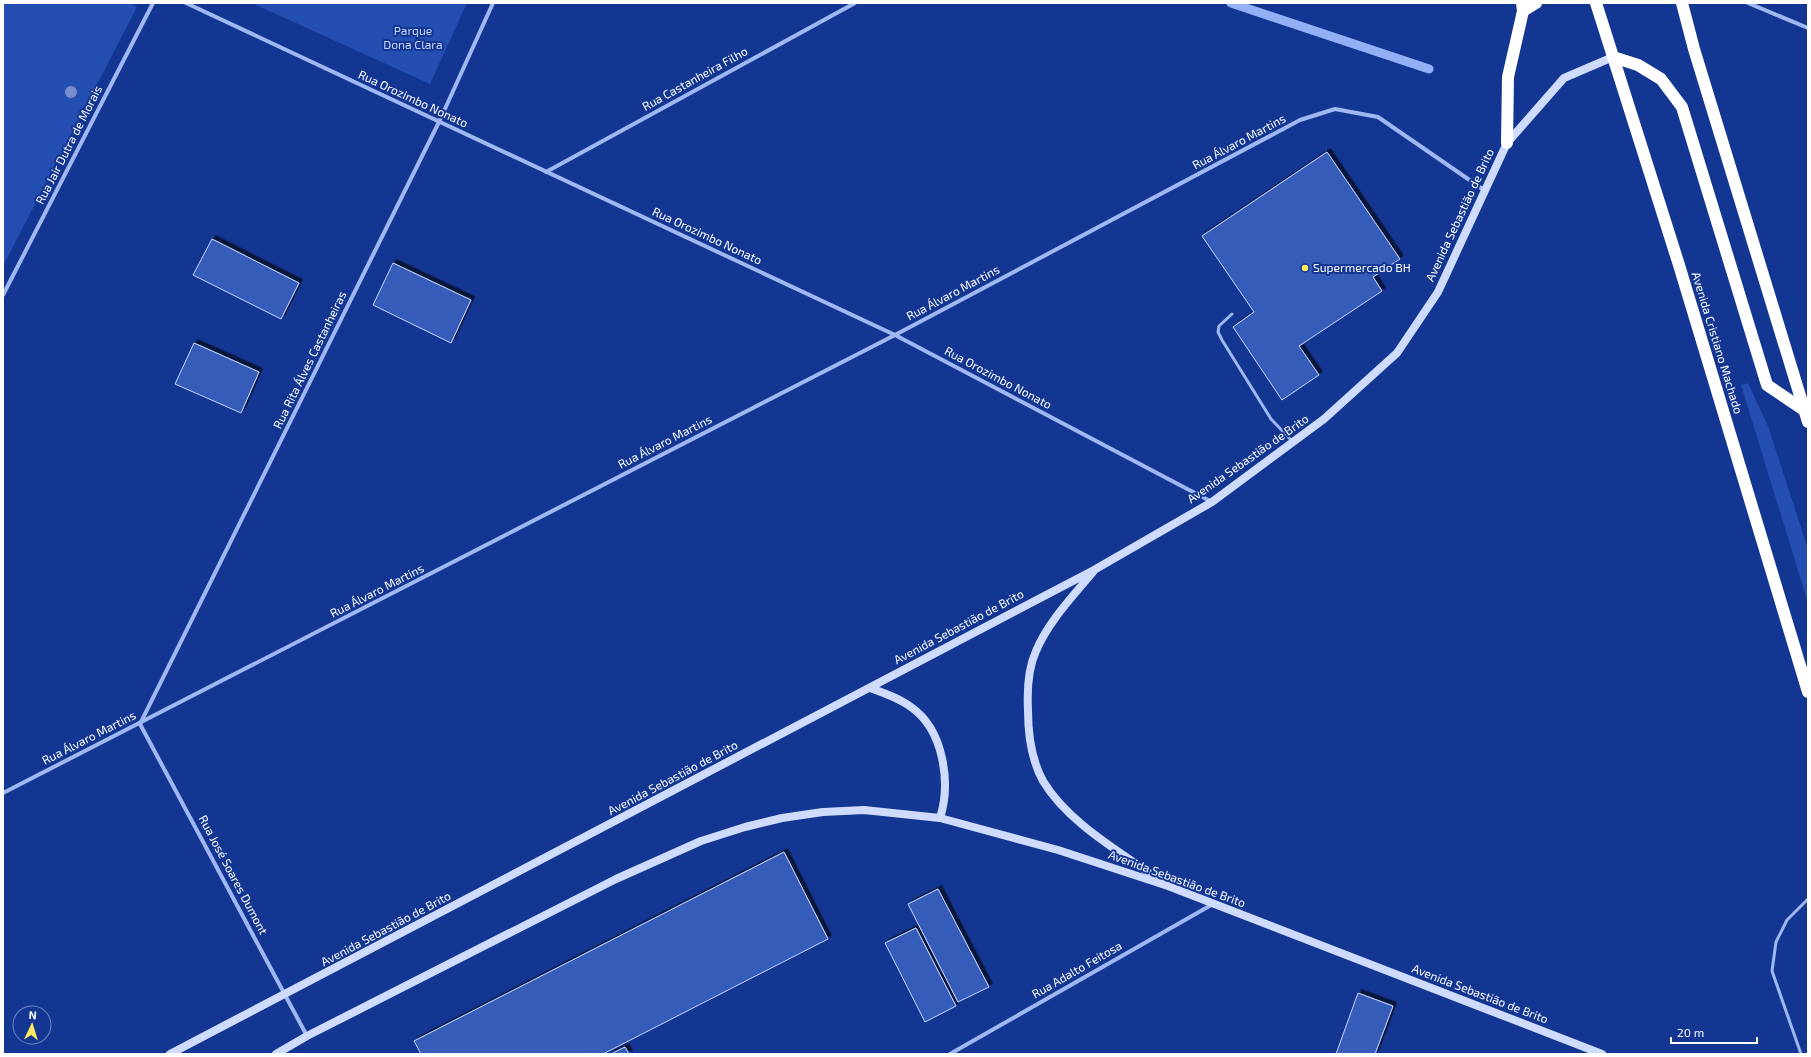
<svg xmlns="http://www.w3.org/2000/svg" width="1811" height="1057" viewBox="0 0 1811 1057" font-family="'Exo 2',sans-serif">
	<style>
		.green { fill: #244eb1 }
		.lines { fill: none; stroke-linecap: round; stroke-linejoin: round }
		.stream { stroke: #91b0f5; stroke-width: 9 }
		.building { fill: #365cb9; stroke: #c6d7fd; filter: url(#shadow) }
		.lane { stroke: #9fb8f2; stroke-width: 3 }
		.street { stroke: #9fb8f2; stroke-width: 4 }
		.secondary { stroke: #cedbfc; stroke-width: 8 }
		.highway { stroke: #fff; stroke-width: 12 }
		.tree { fill: #758fcd }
		.poi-dot { fill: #ffea60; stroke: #133692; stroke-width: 1.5 }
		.labels { text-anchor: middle; stroke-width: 4; stroke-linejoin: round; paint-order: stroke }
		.park-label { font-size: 12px; fill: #c6d7fd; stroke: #133692 }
		.street-label { font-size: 12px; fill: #fff; stroke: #133692 }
		.poi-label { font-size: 12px; fill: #fff; stroke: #133692; text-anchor: start }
	</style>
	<defs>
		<filter id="shadow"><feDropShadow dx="3.5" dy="-3.5" stdDeviation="0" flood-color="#0009"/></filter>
	</defs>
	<rect width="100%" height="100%" fill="#133692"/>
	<g class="green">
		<polygon points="3,3 129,3 137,7 3,266"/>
		<polygon points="252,3 467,3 430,84"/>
		<polygon points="1748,383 1768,426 1808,549 1808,603 1741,385"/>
	</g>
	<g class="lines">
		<polyline class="stream" points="1231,3 1429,69"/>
	</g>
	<g class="building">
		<polygon points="1327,152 1400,259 1373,277 1382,291 1299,346 1319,375 1282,400 1233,327 1254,312 1202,236"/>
		<polygon points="212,239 299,283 281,319 193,275"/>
		<polygon points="393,263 471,300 451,343 373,305"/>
		<polygon points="194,343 259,372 241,413 175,384"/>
		<polygon points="784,852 828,939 603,1054 421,1054 414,1041"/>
		<polygon points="938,889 989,987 958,1002 908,904"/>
		<polygon points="916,928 956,1006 925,1022 885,943"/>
		<polygon points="1358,993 1393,1006 1375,1054 1336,1054"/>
		<polygon points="625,1047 629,1054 611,1054"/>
	</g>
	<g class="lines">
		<g class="lane">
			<polyline points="1232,314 1219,326 1218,332 1222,340 1271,419 1292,441"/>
			<polyline points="1801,1054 1772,971 1776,942 1787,920 1808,899"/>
		</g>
		<g class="street">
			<polyline points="186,3 895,335 1212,502"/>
			<polyline points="1748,3 1808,28"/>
			<polyline points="546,172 855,3"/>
			<polyline points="3,295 153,3"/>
			<polyline points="3,793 895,335 1300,120 1335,109 1378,117 1484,190"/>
			<polyline points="307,1036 140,724 439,122 493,3"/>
			<polyline points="950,1054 1213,904"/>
		</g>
		<g class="secondary">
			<path d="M1093,572C1073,596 1048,622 1036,651C1028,669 1027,691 1028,710C1028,734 1032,761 1043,781C1068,823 1122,853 1161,881"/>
			<path d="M870,688C884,693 899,698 911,707C944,730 951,783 940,818"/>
			<polyline points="170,1054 1094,570 1212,502 1324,419 1397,353 1438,292 1507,143 1564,78 1613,57"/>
			<polyline points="276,1054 307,1036 616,879 701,841 745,827 782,818 823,812 864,810 940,818 1058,850 1168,886 1602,1054"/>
		</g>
		<g class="highway">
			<polyline points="1596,3 1679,265 1808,692"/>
			<polyline points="1682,3 1694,49 1808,422"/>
			<polyline points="1523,11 1536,3"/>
			<polyline points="1613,57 1638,65 1661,79 1682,107 1767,385 1804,410"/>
			<polyline points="1507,143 1508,77 1523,11 1522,3"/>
		</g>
	</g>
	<circle class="tree" cx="71" cy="92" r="6"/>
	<circle class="poi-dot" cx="1305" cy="268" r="4"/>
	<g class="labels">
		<g class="park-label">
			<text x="413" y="35">Parque<tspan x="413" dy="14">Dona Clara</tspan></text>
		</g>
		<g class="street-label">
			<text transform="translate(695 79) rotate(-29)" y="4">Rua Castanheira Filho</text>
			<text transform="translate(413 99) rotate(25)" y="4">Rua Orozimbo Nonato</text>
			<text transform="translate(1239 142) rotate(-28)" y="4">Rua Álvaro Martins</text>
			<text transform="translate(69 145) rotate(-63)" y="4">Rua Jair Dutra de Morais</text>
			<text transform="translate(1460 215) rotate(-65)" y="4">Avenida Sebastião de Brito</text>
			<text transform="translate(707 236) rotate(25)" y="4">Rua Orozimbo Nonato</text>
			<text transform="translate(953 293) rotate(-28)" y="4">Rua Álvaro Martins</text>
			<text transform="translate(1717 343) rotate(73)" y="4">Avenida Cristiano Machado</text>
			<text transform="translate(310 360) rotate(-64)" y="4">Rua Rita Álves Castanheiras</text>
			<text transform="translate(998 378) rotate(28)" y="4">Rua Orozimbo Nonato</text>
			<text transform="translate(665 442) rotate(-27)" y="4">Rua Álvaro Martins</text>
			<text transform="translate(1248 459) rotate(-35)" y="4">Avenida Sebastião de Brito</text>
			<text transform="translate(377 591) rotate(-27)" y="4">Rua Álvaro Martins</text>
			<text transform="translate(959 627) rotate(-28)" y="4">Avenida Sebastião de Brito</text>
			<text transform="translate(89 738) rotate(-27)" y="4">Rua Álvaro Martins</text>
			<text transform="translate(673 778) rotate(-28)" y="4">Avenida Sebastião de Brito</text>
			<text transform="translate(233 875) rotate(62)" y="4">Rua José Soares Dumont</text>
			<text transform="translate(1177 879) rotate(20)" y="4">Avenida Sebastião de Brito</text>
			<text transform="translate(386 929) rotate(-28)" y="4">Avenida Sebastião de Brito</text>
			<text transform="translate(1077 970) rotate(-30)" y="4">Rua Adalto Feitosa</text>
			<text transform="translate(1480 994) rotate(21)" y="4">Avenida Sebastião de Brito</text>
		</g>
		<g class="poi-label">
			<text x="1313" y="272">Supermercado BH</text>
		</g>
	</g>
	<rect width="1811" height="1057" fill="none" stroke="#ffffff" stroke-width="8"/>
	<g transform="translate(32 1025) rotate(4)"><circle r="19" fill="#133692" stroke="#7186be"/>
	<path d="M0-3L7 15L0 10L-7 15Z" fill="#ffea60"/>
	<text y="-6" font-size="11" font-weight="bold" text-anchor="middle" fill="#ffffff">N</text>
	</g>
	<path d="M1671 1037v6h86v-6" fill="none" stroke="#ffffff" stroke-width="2"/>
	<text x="1677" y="1037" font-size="12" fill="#ffffff" stroke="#133692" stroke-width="3" paint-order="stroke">20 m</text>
</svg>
